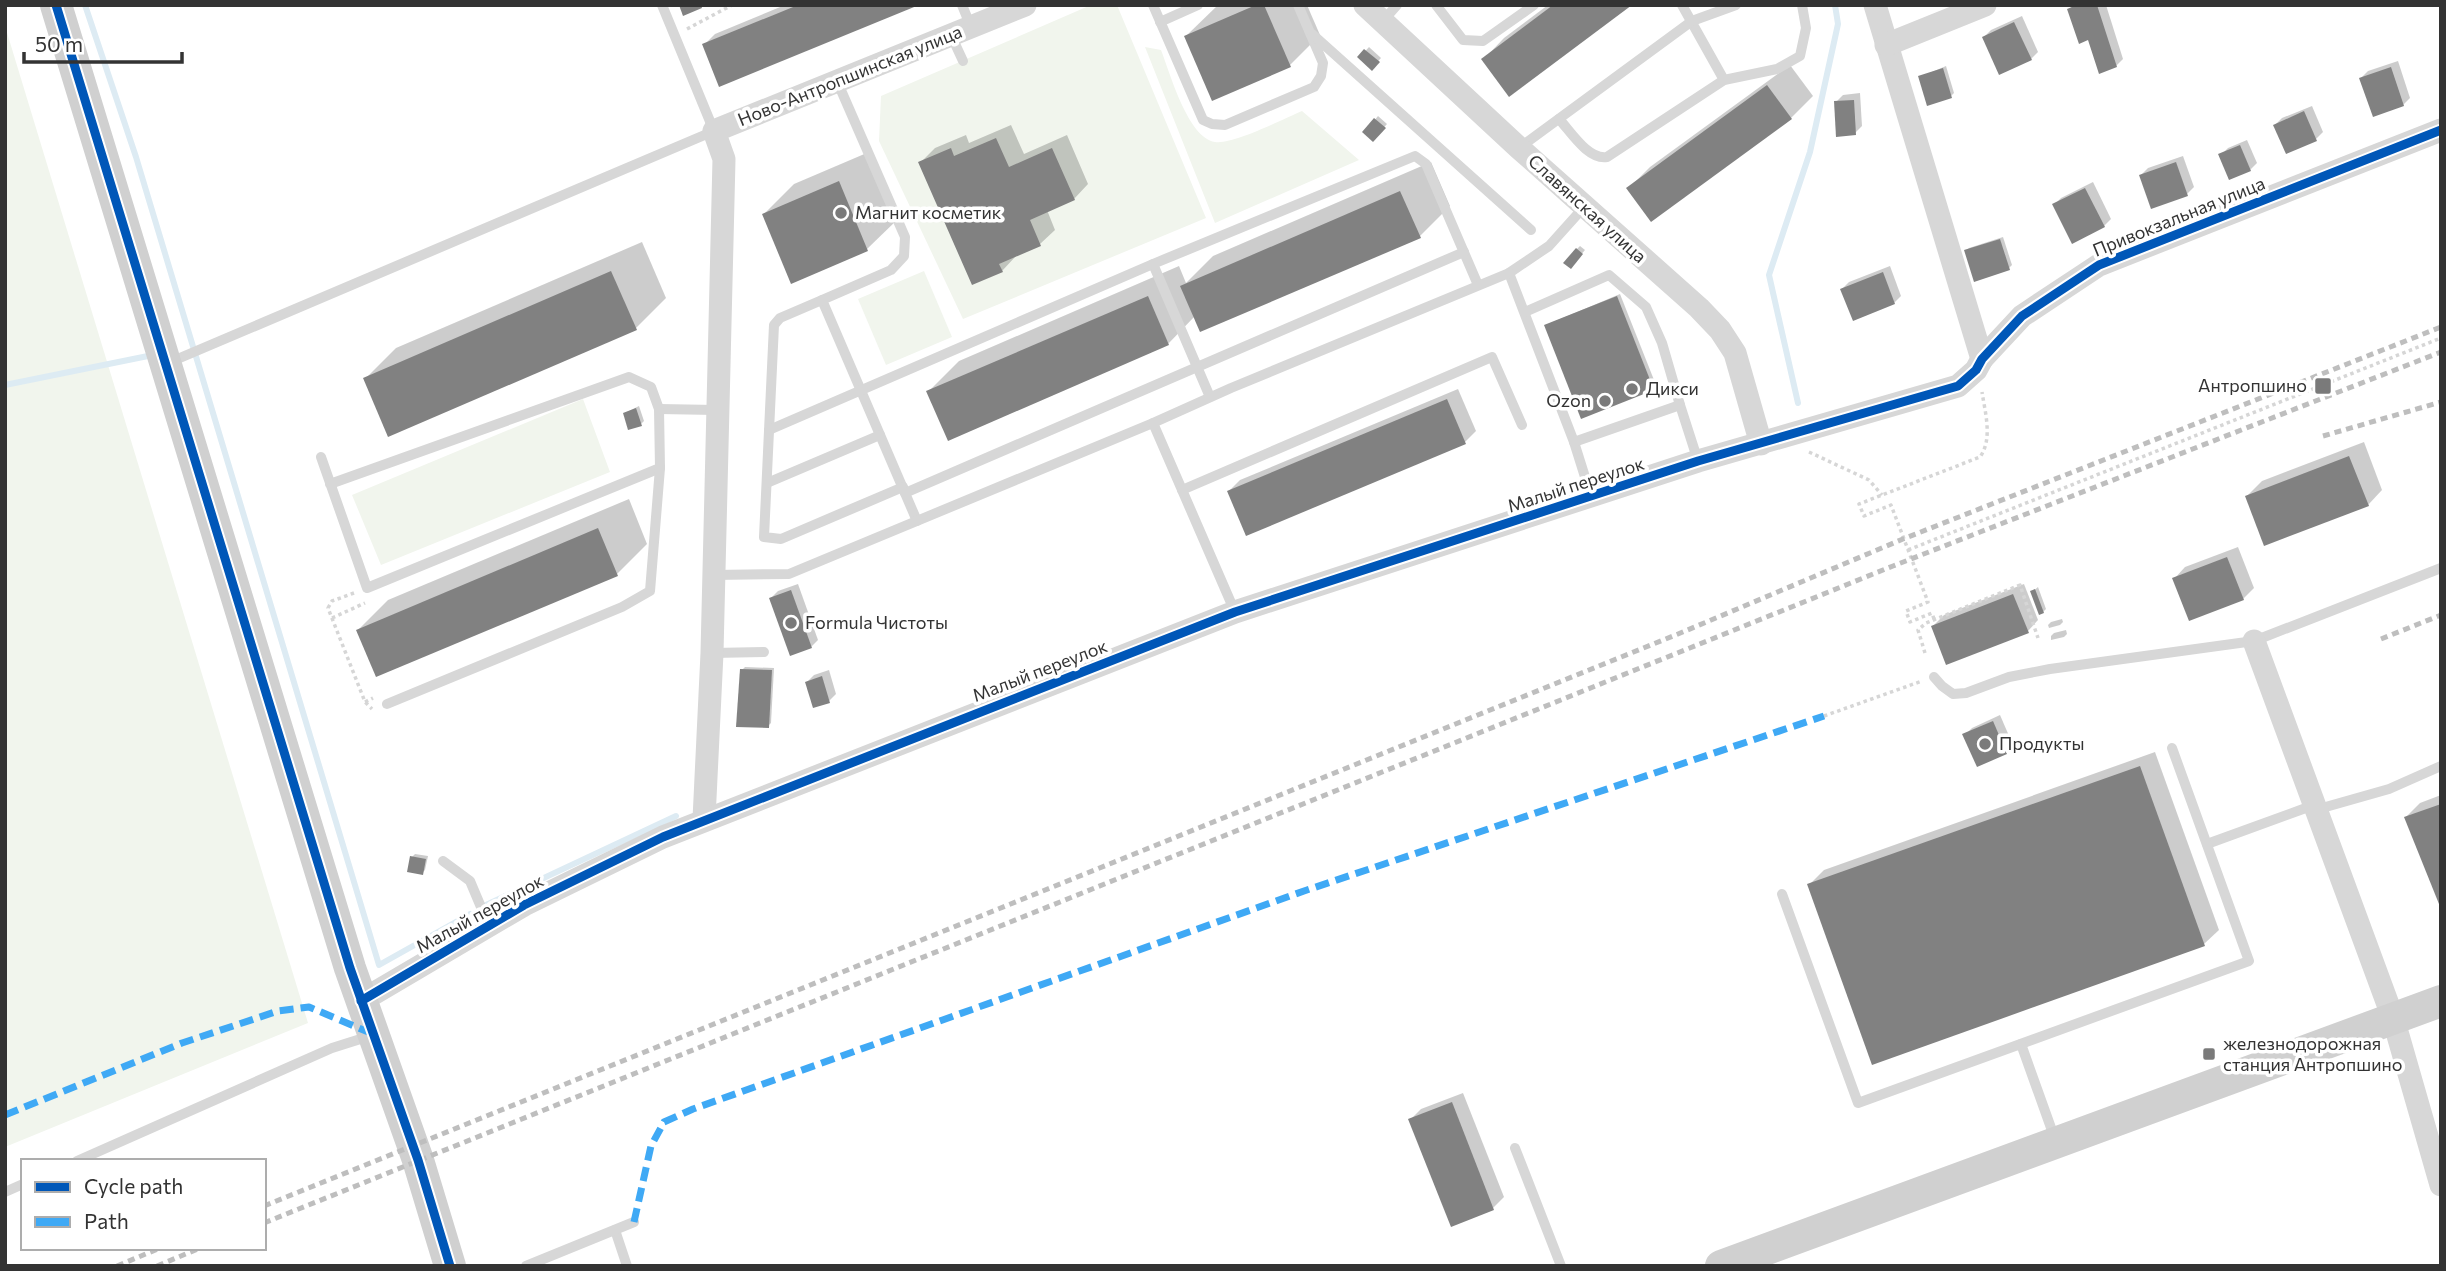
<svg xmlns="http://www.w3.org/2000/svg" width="2446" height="1271" viewBox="0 0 2446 1271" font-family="Commissioner,sans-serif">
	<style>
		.green { fill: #f1f5ed }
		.shadow { fill: #0003 }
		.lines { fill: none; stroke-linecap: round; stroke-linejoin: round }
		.stream { stroke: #ddebf3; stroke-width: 6 }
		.building { fill: #818181 }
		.path { stroke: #d6d6d6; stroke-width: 3.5; stroke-dasharray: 3.5 3.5; stroke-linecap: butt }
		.lane { stroke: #d7d7d7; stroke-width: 10 }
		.street { stroke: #d7d7d7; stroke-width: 23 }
		.secondary { stroke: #d0d0d0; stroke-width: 32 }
		.rail { stroke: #bebebe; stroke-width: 5; stroke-dasharray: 7 5; stroke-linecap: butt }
		.quiet { stroke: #3fa9f5; stroke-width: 7; stroke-dasharray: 14 7; stroke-linecap: butt }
		.cycleway-casing { stroke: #fff; stroke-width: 13 }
		.cycleway { stroke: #0057b8; stroke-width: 9 }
		.poi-dot { fill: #7a7a7a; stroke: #fff; stroke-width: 2.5 }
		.labels { text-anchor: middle; stroke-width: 7; stroke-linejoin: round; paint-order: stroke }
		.street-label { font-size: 18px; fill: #333; stroke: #fff }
		.poi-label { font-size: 18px; fill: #333; stroke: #fff; text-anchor: start }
	</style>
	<rect width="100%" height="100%" fill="#fff"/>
	<g class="green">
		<polygon points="1091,5 1117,5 1206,218 963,319 879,141 881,96"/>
		<polygon points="5,26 308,1023 5,1147"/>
		<path d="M1145,47L1161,50C1170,73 1188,138 1215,142C1233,145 1283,119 1302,111L1359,160L1215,223Z"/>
		<polygon points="924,271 952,337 886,365 858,299"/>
		<polygon points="583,399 610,472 381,565 352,495"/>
	</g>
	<g class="shadow">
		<polygon points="785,5 915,5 704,45 715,34"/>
		<polygon points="1218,5 1307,5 1320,35 1290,65 1186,36"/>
		<polygon points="1548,5 1629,5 1483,60 1504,38"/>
		<polygon points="2073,5 2106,5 2123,59 2116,66 2089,38 2069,10"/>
		<polygon points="2022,16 2038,52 2031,59 1984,37 1991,30"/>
		<polygon points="1369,47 1381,58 1372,68 1360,57"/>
		<polygon points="2398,61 2410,98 2403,105 2361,78 2368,71"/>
		<polygon points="1790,65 1813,96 1791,118 1629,188 1650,167"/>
		<polygon points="1946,66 1954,93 1951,96 1920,77"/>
		<polygon points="1860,93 1862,126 1855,133 1836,102 1843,95"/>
		<polygon points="2312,106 2323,132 2316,139 2275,125 2282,118"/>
		<polygon points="1378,116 1387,124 1373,140 1365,132"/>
		<polygon points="1011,125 1024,154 1067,135 1088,184 1074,199 1047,210 1055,230 1040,244 1016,256 1002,271 920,163 935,148 966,135 969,143"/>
		<polygon points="2247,140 2257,163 2250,170 2221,155 2228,148"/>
		<polygon points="869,152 898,219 867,249 792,281 764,214 794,184"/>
		<polygon points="2183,156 2194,187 2187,194 2141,175 2148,168"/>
		<polygon points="1431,162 1450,206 1420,236 1195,316 1168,344 928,392 959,361 1179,266 1186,283 1213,256"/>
		<polygon points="2093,182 2111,219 2104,226 2054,205 2061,198"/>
		<polygon points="2003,237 2012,265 2009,268 1966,251 1969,248"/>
		<polygon points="642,242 666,298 636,328 365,379 396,348"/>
		<polygon points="1580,246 1585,250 1573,264 1577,249"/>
		<polygon points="1890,266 1901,296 1894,303 1842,289 1849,282"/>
		<polygon points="1620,294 1656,385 1653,388 1546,325"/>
		<polygon points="1458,389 1476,431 1465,442 1229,491 1240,480"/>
		<polygon points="639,406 644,421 641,424 625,413"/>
		<polygon points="2364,442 2382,490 2368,505 2247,496 2262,481"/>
		<polygon points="629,499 647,544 617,574 358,630 388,600"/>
		<polygon points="2238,547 2254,588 2243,599 2175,578 2185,567"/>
		<polygon points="798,584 818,640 811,647 771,598 778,591"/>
		<polygon points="2024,584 2038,620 2028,631 1933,626 1944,615"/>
		<polygon points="2038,587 2046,609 2043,612 2032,592"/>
		<polygon points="2062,619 2063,622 2060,625 2049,628 2048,625 2051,622"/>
		<polygon points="2066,630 2067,634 2064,637 2051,640 2051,636 2054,633"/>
		<polygon points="745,667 774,668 771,723 768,726 742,670"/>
		<polygon points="829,670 836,694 829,701 807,682 814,675"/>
		<polygon points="2000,715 2013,745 2006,752 1978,765 1965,735 1972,728"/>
		<polygon points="2155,752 2219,930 2204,944 1809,885 1824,870"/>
		<polygon points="2441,795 2441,905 2406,817 2420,803"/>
		<polygon points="415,854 428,856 425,870 422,873 412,857"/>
		<polygon points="1463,1093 1504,1197 1493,1208 1452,1224 1410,1120 1421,1109"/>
	</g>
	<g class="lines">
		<g class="stream">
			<polyline points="85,5 136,157 379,965 470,914"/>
			<polyline points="5,385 148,356"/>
			<polyline points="1798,403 1769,275 1810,152 1838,24 1835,5"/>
			<polyline points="486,905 676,816"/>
		</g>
	</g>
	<g class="building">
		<polygon points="679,5 701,5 702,8 683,16"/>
		<polygon points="798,5 919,5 719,87 702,44"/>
		<polygon points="1256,5 1264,5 1291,67 1212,101 1184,36"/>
		<polygon points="1553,5 1632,5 1509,97 1481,59"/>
		<polygon points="2077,5 2097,5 2117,67 2099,74 2088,40 2079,44 2067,9"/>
		<polygon points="2014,22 2032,60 1999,75 1982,37"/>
		<polygon points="1364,49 1380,62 1372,71 1357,57"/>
		<polygon points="2391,67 2404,106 2373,117 2359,78"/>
		<polygon points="1943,68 1952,98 1927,106 1918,76"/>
		<polygon points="1767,85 1792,119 1651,222 1626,188"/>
		<polygon points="1854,100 1856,135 1836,137 1834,101"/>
		<polygon points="2304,111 2317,141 2286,154 2273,125"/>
		<polygon points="1374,118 1386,128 1373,142 1362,132"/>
		<polygon points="996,138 1009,167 1052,148 1075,200 1030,220 1041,246 999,264 1003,272 972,285 918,162 951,148 954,156"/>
		<polygon points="2240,145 2251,171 2229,180 2218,154"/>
		<polygon points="2176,162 2188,196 2151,209 2139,175"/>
		<polygon points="839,181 868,251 791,284 762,214"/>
		<polygon points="2085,188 2105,227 2072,244 2052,204"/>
		<polygon points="1400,191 1421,238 1200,332 1180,286"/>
		<polygon points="2000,239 2010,270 1974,282 1964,250"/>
		<polygon points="1576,248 1583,254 1571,269 1563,263"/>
		<polygon points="611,271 637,330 388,437 363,378"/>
		<polygon points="1883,272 1895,304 1853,321 1840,289"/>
		<polygon points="1148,296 1169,345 948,441 926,391"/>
		<polygon points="1617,296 1654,390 1581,419 1544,325"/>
		<polygon points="1447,399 1466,444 1246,536 1227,491"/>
		<polygon points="636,408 642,426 628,430 623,413"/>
		<polygon points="2349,456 2369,506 2264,546 2245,496"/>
		<polygon points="598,528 618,576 376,677 356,630"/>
		<polygon points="2227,557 2244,600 2189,621 2172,578"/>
		<polygon points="2035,589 2044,613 2039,615 2030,591"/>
		<polygon points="791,590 812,648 790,656 769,598"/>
		<polygon points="2013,594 2029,633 1946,665 1931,626"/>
		<polygon points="740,669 772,670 769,728 736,727"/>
		<polygon points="822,676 830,703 813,708 805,682"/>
		<polygon points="1993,721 2007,754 1977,767 1962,734"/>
		<polygon points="2140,766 2205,946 1872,1065 1807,884"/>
		<polygon points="2441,804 2441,909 2404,817"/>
		<polygon points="410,856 426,859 423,875 407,872"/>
		<polygon points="1452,1102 1494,1210 1451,1227 1408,1119"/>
	</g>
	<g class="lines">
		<g class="path">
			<polyline points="687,29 732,5"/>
			<polyline points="1809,452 1869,480 1882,495"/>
			<polyline points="1908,550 2441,338"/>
			<polyline points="354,593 332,601 328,608 365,702 372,709"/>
			<polyline points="332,618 365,603"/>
			<path d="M1934,619L1932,613L1910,622L1906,611L1928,602L1891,505L1864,516L1859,504L1980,457C1993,439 1985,412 1982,392"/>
			<polyline points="1925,653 1918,630 1926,623 2020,585 2038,638"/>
			<polyline points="365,702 373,698"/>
			<polyline points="1824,716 1922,681"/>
		</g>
		<g class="lane">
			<polyline points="962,5 971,27"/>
			<polyline points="1153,5 1203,120 1212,124 1225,125 1314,87 1321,76 1323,63 1298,5"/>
			<polyline points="1436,5 1463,40 1483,41 1534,5"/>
			<polyline points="1682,5 1724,80"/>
			<polyline points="1383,21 1397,5"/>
			<polyline points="1160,22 1198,5"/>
			<polyline points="1312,34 1531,230"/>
			<polyline points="951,35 963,61"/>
			<polyline points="837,81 905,237 904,256 891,270 822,300 917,521"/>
			<path d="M1559,119C1571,132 1588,160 1607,157L1724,80L1777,69L1800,56L1806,28L1802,5"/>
			<polyline points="1519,148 1692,21 1736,5"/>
			<polyline points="1584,207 1549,246 1509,273 1574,442 1591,496"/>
			<polyline points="822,300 780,318 774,325 764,537 781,539 903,487"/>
			<polyline points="1525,312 1609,275 1646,307 1662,343 1680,405"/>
			<polyline points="168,363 714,131 662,5"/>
			<polyline points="1210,397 1153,264 1415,156 1426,164 1478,285"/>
			<polyline points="659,409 716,410"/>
			<polyline points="769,430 1153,264"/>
			<polyline points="1574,442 1680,405 1698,461"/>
			<polyline points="321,457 367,588 660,468 659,409 651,387 629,377 330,484"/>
			<polyline points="767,483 880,435"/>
			<polyline points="1182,490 1492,357 1522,425"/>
			<polyline points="905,493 1464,252"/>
			<polyline points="713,575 789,574 1153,423"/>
			<polyline points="1235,612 1153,423 1231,388 1509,273"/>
			<polyline points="712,653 764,652"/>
			<polyline points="1934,677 1942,686 1953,694 1966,693 2009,677 2050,669 2254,641 2441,568"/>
			<polyline points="387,704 622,607 650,591 660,468"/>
			<polyline points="2315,810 2389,789 2441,766"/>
			<polyline points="2207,844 2314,805"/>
			<polyline points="443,861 470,881 489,926"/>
			<polyline points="1782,894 1858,1103 2249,961 2172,748"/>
			<polyline points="2021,1044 2055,1139"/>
			<polyline points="1515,1148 1561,1266"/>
			<polyline points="77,1161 332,1048 370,1036"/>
			<polyline points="5,1192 23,1184"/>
			<polyline points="615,1230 627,1266"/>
			<polyline points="526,1266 634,1222"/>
		</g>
		<g class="street">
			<polyline points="1365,5 1519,148 1699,308 1720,330 1735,353 1761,444"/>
			<polyline points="1875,5 1982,359"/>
			<polyline points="1886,45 1985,5"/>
			<polyline points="2254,641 2393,1018 2441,1185"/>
			<polyline points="704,819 712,653 724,159 714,131 1025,5"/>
			<polyline points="361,1001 524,905 663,837 1235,612 1698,461 1958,386 1976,370 1982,359 2022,316 2099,265 2441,130"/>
		</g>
		<g class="secondary">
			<polyline points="56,5 350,968 418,1160 450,1266"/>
			<polyline points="1721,1266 2441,1001"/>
		</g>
		<g class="rail">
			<polyline points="2323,436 2441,402"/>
			<polyline points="2381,639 2441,615"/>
			<polyline points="264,1206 1678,634 1903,539 2441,327"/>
			<polyline points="264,1223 1893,566 2441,352"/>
			<polyline points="117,1266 160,1248"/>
			<polyline points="157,1266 200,1248"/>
		</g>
		<g class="quiet">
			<polyline points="5,1115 182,1043 278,1011 309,1007 373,1034"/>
			<polyline points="634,1222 651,1146 664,1122 693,1109 1304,891 1824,716"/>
		</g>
		<defs>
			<g id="cycleway">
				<polyline points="56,5 350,968 418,1160 450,1266"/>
				<polyline points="361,1001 524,905 663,837 1235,612 1698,461 1958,386 1976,370 1982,359 2022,316 2099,265 2441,130"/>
			</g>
		</defs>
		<use href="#cycleway" class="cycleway-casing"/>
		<use href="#cycleway" class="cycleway"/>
	</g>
	<g class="poi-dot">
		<circle cx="841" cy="213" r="7"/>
		<rect x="2314" y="377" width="18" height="18" rx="3.5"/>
		<circle cx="1632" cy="389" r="7"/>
		<circle cx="1605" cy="401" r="7"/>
		<circle cx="791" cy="623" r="7"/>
		<circle cx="1985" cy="744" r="7"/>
		<rect x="2202" y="1047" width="14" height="14" rx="3.5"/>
	</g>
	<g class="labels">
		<g class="street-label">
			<text transform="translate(850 76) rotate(-22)" y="6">Ново-Антропшинская улица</text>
			<text transform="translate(1587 209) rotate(42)" y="6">Славянская улица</text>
			<text transform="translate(2179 217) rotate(-22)" y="6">Привокзальная улица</text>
			<text transform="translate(1576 485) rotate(-18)" y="6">Малый переулок</text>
			<text transform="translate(1040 671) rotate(-21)" y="6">Малый переулок</text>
			<text transform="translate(480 914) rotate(-29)" y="6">Малый переулок</text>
		</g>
		<g class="poi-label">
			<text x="855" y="219">Магнит косметик</text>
			<text x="2307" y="392" text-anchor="end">Антропшино</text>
			<text x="1646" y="395">Дикси</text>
			<text x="1591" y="407" text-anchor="end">Ozon</text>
			<text x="805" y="629">Formula Чистоты</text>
			<text x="1999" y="750">Продукты</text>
			<text x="2223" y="1050">железнодорожная<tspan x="2223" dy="21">станция Антропшино</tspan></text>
		</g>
	</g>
	<rect width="2446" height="1271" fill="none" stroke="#333333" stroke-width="14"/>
	<rect x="21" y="1159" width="245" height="91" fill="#ffffff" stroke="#adadad" stroke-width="2"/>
	<rect x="35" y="1182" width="35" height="10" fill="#0057b8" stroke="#adadad" stroke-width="2"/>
	<text x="84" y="1194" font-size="21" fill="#333333">Cycle path</text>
	<rect x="35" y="1217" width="35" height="10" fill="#3fa9f5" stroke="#adadad" stroke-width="2"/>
	<text x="84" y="1229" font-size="21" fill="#333333">Path</text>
	<path d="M24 52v10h158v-10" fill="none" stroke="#333333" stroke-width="3.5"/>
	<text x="35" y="52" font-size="21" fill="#333333" stroke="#ffffff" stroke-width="5" paint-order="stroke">50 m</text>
</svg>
